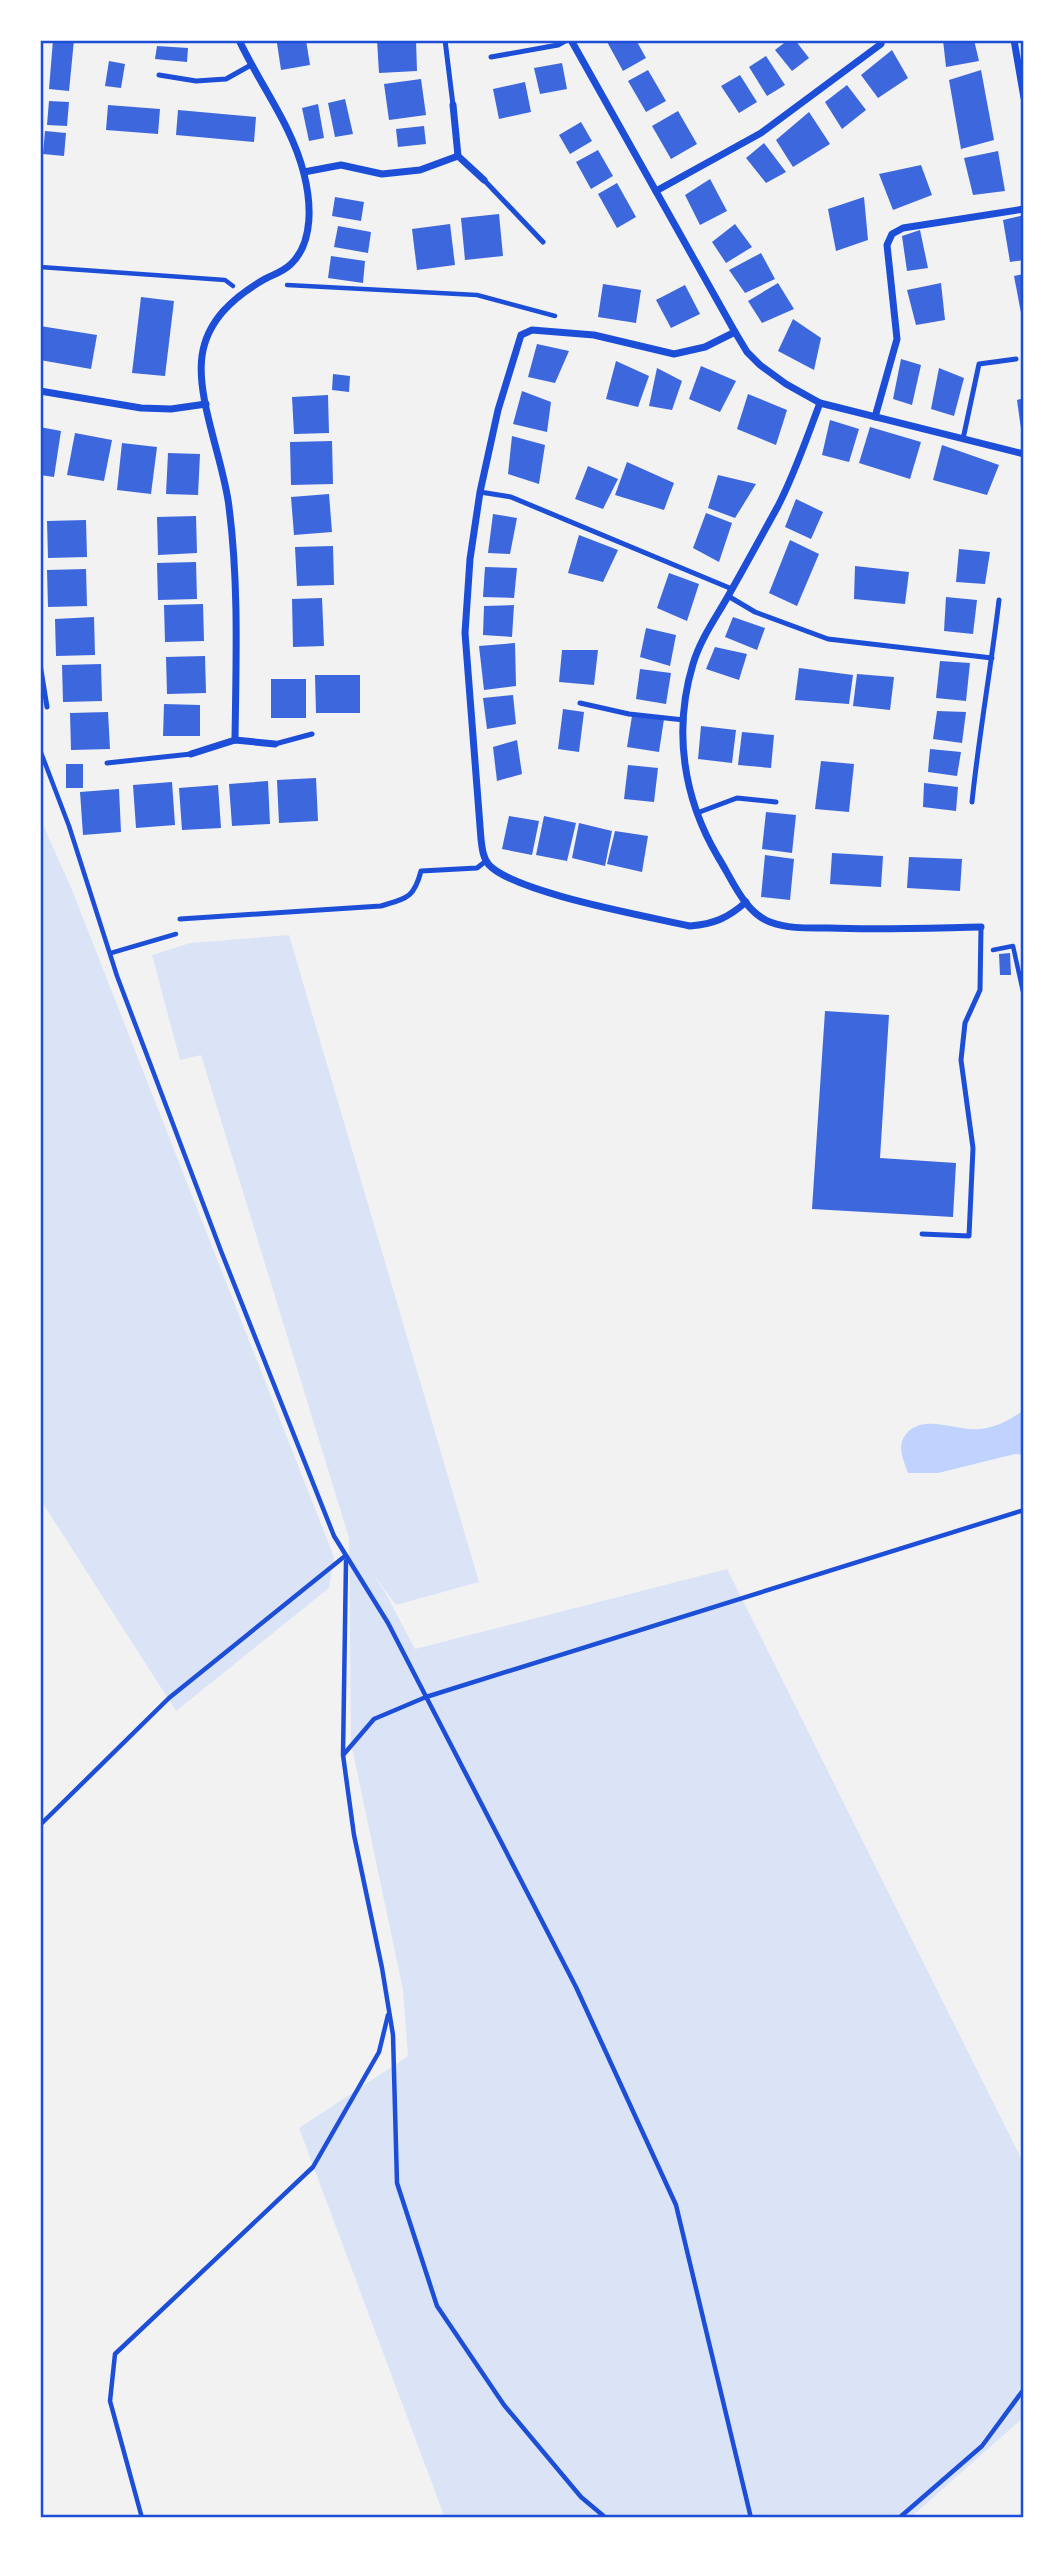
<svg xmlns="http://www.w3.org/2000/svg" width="1064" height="2558" viewBox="0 0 1064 2558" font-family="Arial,sans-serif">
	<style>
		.green { fill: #dbe4f7 }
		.water { fill: #bfd3fe }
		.building { fill: #3d67dc }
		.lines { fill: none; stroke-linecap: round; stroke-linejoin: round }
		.path { stroke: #1d4ed8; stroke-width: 4.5 }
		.service { stroke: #1d4ed8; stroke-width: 5 }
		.minor { stroke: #1d4ed8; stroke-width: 7 }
		.neatline { fill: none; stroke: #1d4ed8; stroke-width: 2.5 }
	</style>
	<rect width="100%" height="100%" fill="#f2f2f2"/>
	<g class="green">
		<polygon points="40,818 72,890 334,1557 329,1588 176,1711 40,1499"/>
		<polygon points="289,935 479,1582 396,1605 371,1571 385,1592 415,1649 727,1569 1024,2164 1024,2417 910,2518 445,2518 299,2128 408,2056 403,1990 351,1743 349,1538 201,1055 180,1060 152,955 190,943"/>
	</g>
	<path class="water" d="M1024,1410V1455L1015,1454L938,1473H908C903,1459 896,1445 907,1433C925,1413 958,1432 980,1429C998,1427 1009,1420 1024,1410Z"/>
	<g class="building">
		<polygon points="53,40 74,40 69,91 49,89"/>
		<polygon points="290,40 306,40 310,65 281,70 277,43"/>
		<polygon points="377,40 416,40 417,71 379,73"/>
		<polygon points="606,40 636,40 646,58 623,71"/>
		<polygon points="788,40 795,40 809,58 792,71 775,50"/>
		<polygon points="943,40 974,40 979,61 946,67"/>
		<polygon points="157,46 188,48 187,62 155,59"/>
		<polygon points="892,50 908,78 878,98 861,75"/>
		<polygon points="766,56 785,85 767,96 749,67"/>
		<polygon points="109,61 125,64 121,88 105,86"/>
		<polygon points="562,63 567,89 540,94 534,68"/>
		<polygon points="648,70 666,101 646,112 628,81"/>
		<polygon points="981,70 994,140 961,149 949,80"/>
		<polygon points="740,75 757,102 739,113 721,86"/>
		<polygon points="421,79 426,115 389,120 384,84"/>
		<polygon points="525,82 531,112 499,119 493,89"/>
		<polygon points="847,85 866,110 842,129 825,102"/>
		<polygon points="345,99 353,134 335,137 328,103"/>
		<polygon points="49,101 69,102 67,126 47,125"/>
		<polygon points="318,104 324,138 309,141 302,108"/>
		<polygon points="108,105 160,109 158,134 106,130"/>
		<polygon points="178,110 256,117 254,142 176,135"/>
		<polygon points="678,111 697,144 671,159 652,126"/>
		<polygon points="809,112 830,144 793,167 776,140"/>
		<polygon points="581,122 592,141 570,154 559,135"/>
		<polygon points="424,126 426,144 398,147 396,129"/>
		<polygon points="45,131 66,133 64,156 43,154"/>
		<polygon points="764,143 786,172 766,183 746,158"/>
		<polygon points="598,150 613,176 591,189 576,162"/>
		<polygon points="998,151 1005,191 973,195 964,158"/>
		<polygon points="921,165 932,195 893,210 879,174"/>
		<polygon points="710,179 727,211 700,225 685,195"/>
		<polygon points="617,183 636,217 617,228 598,194"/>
		<polygon points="335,197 364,202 361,221 332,216"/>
		<polygon points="864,197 868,240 836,251 828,209"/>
		<polygon points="499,214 503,256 465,260 461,218"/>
		<polygon points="1024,215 1024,260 1010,262 1003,220"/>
		<polygon points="450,224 455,265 417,270 412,229"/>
		<polygon points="735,224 752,247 726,263 712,242"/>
		<polygon points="338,226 371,232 368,253 334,247"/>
		<polygon points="920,230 928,268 907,271 902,236"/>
		<polygon points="761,253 775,279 745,293 729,270"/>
		<polygon points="331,256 365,261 363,283 328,278"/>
		<polygon points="1024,274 1024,318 1022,318 1014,276"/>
		<polygon points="778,283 794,309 762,323 748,301"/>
		<polygon points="941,283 945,320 916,325 907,290"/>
		<polygon points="603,284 641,290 636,323 598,317"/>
		<polygon points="685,285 700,314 671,328 656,300"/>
		<polygon points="141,297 174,301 165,376 132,373"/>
		<polygon points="793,319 821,338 814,370 778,351"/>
		<polygon points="40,326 97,335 91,369 40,360"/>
		<polygon points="537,344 569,351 555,383 528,377"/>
		<polygon points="901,359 921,365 912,405 893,399"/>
		<polygon points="616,361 649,376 638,407 606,399"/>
		<polygon points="701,366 736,381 720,412 689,399"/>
		<polygon points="657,368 682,381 672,410 649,406"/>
		<polygon points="939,368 964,378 954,416 931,409"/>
		<polygon points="333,374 350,376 349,392 332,390"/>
		<polygon points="522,391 551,402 547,432 513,424"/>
		<polygon points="748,394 787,410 776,445 737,429"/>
		<polygon points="328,395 329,433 294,434 292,397"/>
		<polygon points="1024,398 1024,435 1022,436 1017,400"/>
		<polygon points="830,420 859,429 849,462 822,455"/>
		<polygon points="40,427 61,431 54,477 40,475"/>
		<polygon points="870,427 921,442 910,479 859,463"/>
		<polygon points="75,433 112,440 104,481 67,475"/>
		<polygon points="512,436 545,445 539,484 508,474"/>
		<polygon points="332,441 333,484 291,485 290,442"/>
		<polygon points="122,443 157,447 151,494 117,490"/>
		<polygon points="942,445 999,465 987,495 933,480"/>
		<polygon points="168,453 200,454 198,495 166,494"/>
		<polygon points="627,462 674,483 664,510 615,495"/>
		<polygon points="588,466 618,479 603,509 575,499"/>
		<polygon points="718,475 756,484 735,518 708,508"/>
		<polygon points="329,494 332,532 294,535 291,497"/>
		<polygon points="796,499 823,512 811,539 785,527"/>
		<polygon points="706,513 732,523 719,562 693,548"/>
		<polygon points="493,514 517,518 510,554 488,553"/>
		<polygon points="196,516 197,553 158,555 157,517"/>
		<polygon points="86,520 87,557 48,558 47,521"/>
		<polygon points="579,535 618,550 603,582 568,573"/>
		<polygon points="790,540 819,554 797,606 769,593"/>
		<polygon points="333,546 334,585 297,586 295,547"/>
		<polygon points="959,549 990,552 985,584 956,582"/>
		<polygon points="196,562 197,599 158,600 157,563"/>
		<polygon points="855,566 909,572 905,604 854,599"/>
		<polygon points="485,567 517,568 514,598 483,597"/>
		<polygon points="86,569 87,606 48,607 47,570"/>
		<polygon points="669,573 699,584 687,621 657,608"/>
		<polygon points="946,597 977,600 973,634 944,631"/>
		<polygon points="322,598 324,646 293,647 292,599"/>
		<polygon points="203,604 204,641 165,642 164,605"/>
		<polygon points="514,605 512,637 483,635 484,606"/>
		<polygon points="94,617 95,655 56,656 55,619"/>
		<polygon points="733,617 765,628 757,650 725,637"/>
		<polygon points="646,628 676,635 670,666 640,657"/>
		<polygon points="515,643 516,686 484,690 479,646"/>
		<polygon points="715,647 747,654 739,680 706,669"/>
		<polygon points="562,650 598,650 594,685 559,682"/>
		<polygon points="205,656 206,693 167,694 166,657"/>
		<polygon points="940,661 970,663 966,701 936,698"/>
		<polygon points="101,664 102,701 63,702 62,665"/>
		<polygon points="799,668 853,675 849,704 795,700"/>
		<polygon points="640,669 671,673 666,704 636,699"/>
		<polygon points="857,674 894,677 890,710 853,706"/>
		<polygon points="315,675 360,675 360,713 316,713"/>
		<rect x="271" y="679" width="35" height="39"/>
		<polygon points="513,695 516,724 487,729 483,698"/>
		<polygon points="164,704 200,705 200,736 163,736"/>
		<polygon points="563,709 584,712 579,752 558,749"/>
		<polygon points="937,711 966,712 962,743 933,739"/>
		<polygon points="108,712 110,749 71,750 70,713"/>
		<polygon points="632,716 664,719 659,752 627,747"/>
		<polygon points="701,726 736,730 732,763 698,759"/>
		<polygon points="742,732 774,735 771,768 738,765"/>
		<polygon points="517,740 522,774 497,781 493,747"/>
		<polygon points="930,749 961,752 957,776 928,772"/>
		<polygon points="821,761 854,764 849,812 815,809"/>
		<rect x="66" y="764" width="17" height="24"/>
		<polygon points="628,765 658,768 654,802 624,799"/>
		<polygon points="316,778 318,821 279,823 277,780"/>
		<polygon points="268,781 270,824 232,826 229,784"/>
		<polygon points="172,782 175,825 136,828 133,785"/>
		<polygon points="924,783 958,787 956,811 923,807"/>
		<polygon points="218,785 221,828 182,830 179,788"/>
		<polygon points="119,789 121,832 83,835 80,792"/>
		<polygon points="766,812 796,815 792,853 762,849"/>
		<polygon points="509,816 539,821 532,855 502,849"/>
		<polygon points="544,816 576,823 567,861 536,855"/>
		<polygon points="579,823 612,831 605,866 572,858"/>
		<polygon points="615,831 648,836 642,872 607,864"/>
		<polygon points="832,853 883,856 881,887 830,884"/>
		<polygon points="765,855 794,859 790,900 761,897"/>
		<polygon points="909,857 962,859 960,891 907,888"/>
		<polygon points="1010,953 1011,975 1000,975 999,954"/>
		<polygon points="825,1011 889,1015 880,1158 956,1163 953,1217 812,1209"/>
	</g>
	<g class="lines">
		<g class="path">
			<polyline points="40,267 225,280 233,286"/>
			<polyline points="287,285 477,295 555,316"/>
			<polyline points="40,750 69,826 117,976 221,1251 334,1536 388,1623 576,1987 676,2205 751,2518"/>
			<polyline points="993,950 1013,946 1024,996"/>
			<polyline points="111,953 176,934"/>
			<polyline points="346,1561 343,1755 354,1835 382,1968 393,2035 397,2183 437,2306 504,2405 581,2497 606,2518"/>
			<polyline points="344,1754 374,1719 426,1697 1024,1510"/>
			<polyline points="40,1825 169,1698 345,1556"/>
			<polyline points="142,2518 110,2401 115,2354 313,2167 379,2052 388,2015"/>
			<polyline points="899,2518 982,2446 1024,2389"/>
		</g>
		<g class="service">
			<polyline points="445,40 453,105"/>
			<polyline points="491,57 558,45 567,40"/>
			<polyline points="159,75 196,81 226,79 251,65"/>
			<polyline points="484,180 543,242"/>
			<polyline points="963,439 979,364 1016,359"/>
			<polyline points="480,492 511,497 732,589"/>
			<polyline points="728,596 755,612 828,639 992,658"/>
			<polyline points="40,664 47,707"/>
			<polyline points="580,703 629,714 684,720"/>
			<polyline points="275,744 312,734"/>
			<polyline points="107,763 191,754"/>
			<path d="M972,802C979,734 991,668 999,600"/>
			<polyline points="697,813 737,798 776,802"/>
			<path d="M180,919L381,906C407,898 414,898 421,871L477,868L486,861"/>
			<polyline points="922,1234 969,1236 973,1148 961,1060 965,1023 980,990 981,927"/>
		</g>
		<g class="minor">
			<polyline points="571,40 735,332 747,352 760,365 786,384 820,403 1024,454"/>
			<polyline points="1014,40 1024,98"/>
			<polyline points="453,105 458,156 484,180"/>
			<polyline points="304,172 341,165 382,174 420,170 458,156"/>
			<polyline points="656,191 761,133 881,44 882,40"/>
			<path d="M735,332L705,347L674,354L594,335L532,330L521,335L498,410L480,492L470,559L465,633L481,839C482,848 483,858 489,865C516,893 646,916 690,926C714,924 728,918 746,902"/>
			<polyline points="40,391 141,408 171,409 206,404"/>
			<path d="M820,403C807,437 795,473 778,506C761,537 744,568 727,598C715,619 700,640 693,664C673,730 683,798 718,857C732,879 744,912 770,922C788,929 809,928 828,928C879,930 930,928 981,927"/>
			<polyline points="875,417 897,339 887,245 892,234 903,228 1024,209"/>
			<path d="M235,740C236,662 239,584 229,507C224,462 196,399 202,356C207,320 234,297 263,280C272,275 283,272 291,264C314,242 311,202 304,174C292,125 260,85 239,40"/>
			<polyline points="191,754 235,740 275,744"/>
		</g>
	</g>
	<rect width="1064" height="2558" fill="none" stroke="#ffffff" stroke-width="84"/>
	<rect x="42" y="42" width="980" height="2474" class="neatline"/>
</svg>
